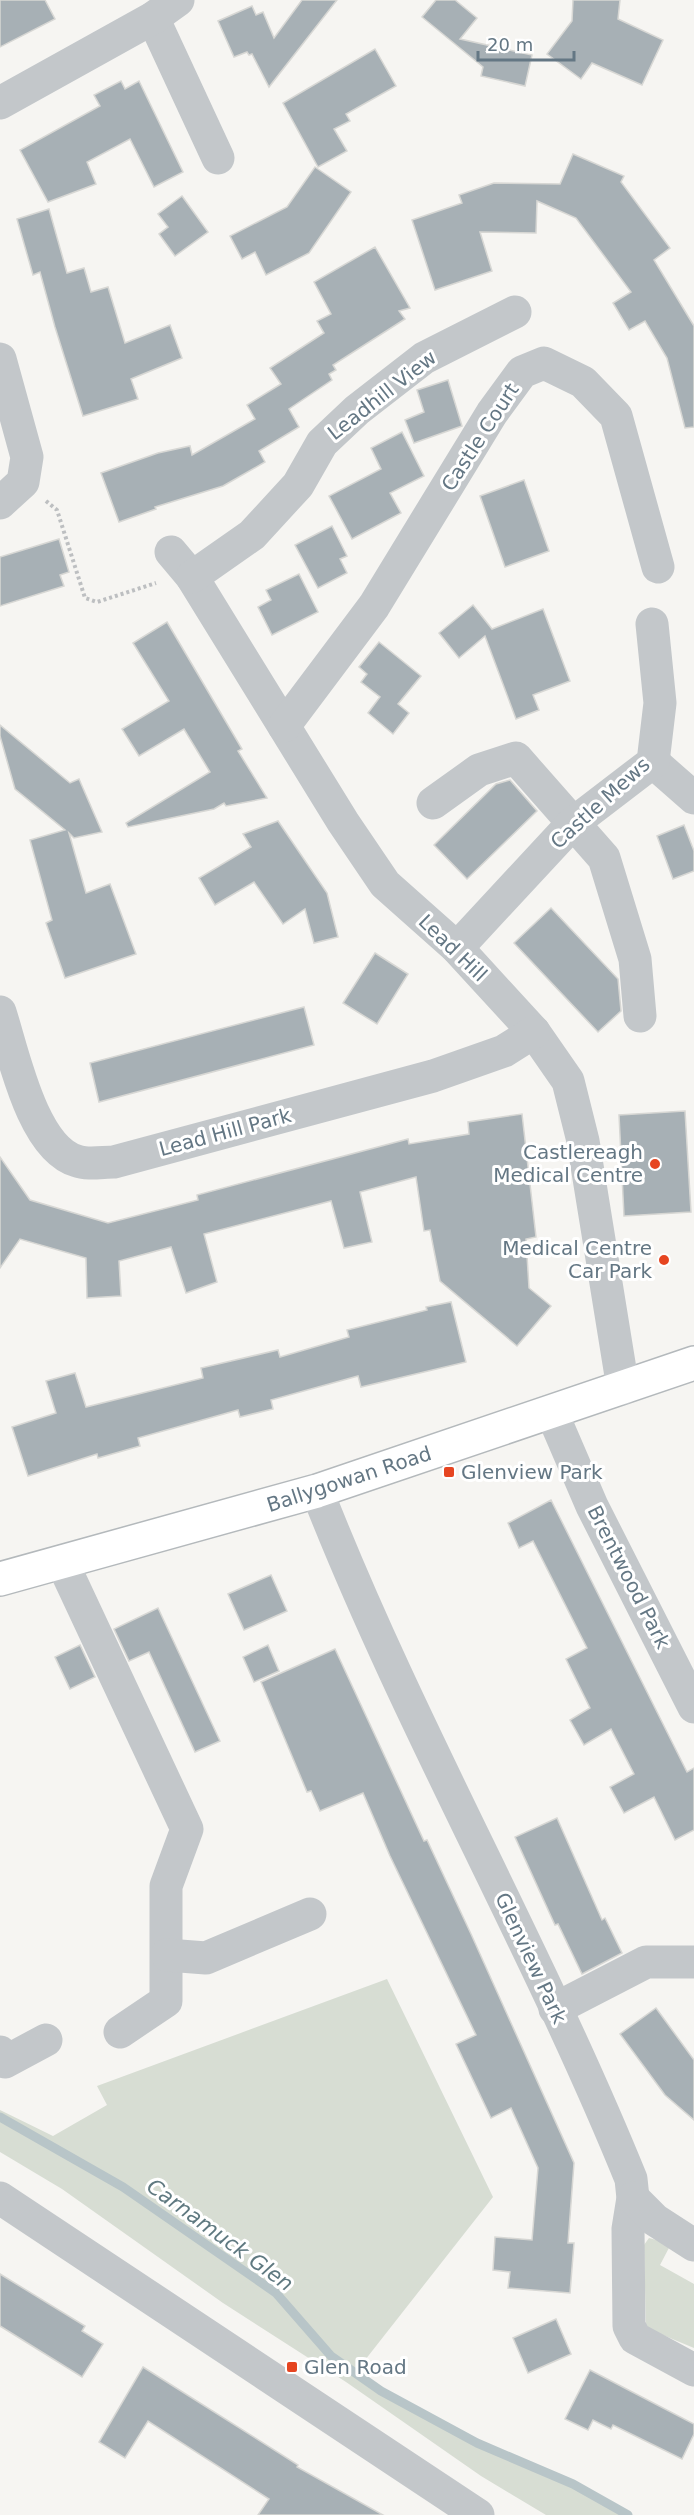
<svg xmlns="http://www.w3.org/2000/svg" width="694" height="2515" viewBox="0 0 694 2515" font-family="'DejaVu Sans',sans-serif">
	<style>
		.green { fill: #d7ddd3 }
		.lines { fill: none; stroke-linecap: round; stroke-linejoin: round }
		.stream { stroke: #b8c5c8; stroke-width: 9 }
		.building { fill: #a7b0b5; stroke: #d7d7d4; stroke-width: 1.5 }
		.major-casing { stroke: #b4b9bc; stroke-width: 36 }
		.path { stroke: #bdbfc1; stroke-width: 4; stroke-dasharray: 3 3; stroke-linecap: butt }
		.minor { stroke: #c3c7ca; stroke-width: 33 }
		.major { stroke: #fff; stroke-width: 33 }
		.poi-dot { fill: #e64521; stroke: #fff; stroke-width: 2 }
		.labels { text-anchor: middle; stroke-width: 6; stroke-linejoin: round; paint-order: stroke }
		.street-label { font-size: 20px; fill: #647784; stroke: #fff }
		.poi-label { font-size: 20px; fill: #647784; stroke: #fff; text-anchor: end }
		.water-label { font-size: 21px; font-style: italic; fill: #5f7980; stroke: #fff }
	</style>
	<rect width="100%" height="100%" fill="#f6f5f2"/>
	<g class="green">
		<path d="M387,1979L493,2197L358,2369C415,2425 497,2448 567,2482C588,2491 608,2504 628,2515H546L481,2476L346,2382L223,2303L62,2189L0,2152V2110L53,2136L107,2105L97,2086Z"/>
		<polygon points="649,2238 671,2244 660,2265 694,2284 694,2348 646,2328 644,2245"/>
	</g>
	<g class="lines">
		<polyline class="stream" points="0,2117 123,2187 276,2293 331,2356 381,2391 477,2443 573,2484 628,2515"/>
	</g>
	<g class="building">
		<polygon points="0,0 45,0 55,19 0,47"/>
		<polygon points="302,0 337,0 269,87 252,54 249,55 247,52 234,57 218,21 252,6 256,15 263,12 274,38"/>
		<polygon points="436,0 455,0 477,18 460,39 532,55 525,86 481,76 483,67 422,17"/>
		<polygon points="573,0 620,0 618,19 663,40 642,85 592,63 581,79 547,54 572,21"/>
		<polygon points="375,49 396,86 346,114 350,121 334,129 347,151 318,167 283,103"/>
		<polygon points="121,81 125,89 139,81 183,172 154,187 130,139 87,162 96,184 48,202 20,150 100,106 94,95"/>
		<polygon points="573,154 624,176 621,182 670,248 654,260 694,326 694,427 685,428 667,358 645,321 629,330 613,303 631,292 576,218 537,201 536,233 480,232 492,271 435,290 412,220 462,203 459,195 494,183 560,184"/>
		<polygon points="315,167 351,192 309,253 266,275 255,252 242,259 230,236 287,207"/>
		<polygon points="182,196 208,232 175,256 159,234 168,227 158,214"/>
		<polygon points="49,209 67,273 84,268 91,292 108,287 125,343 170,325 182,358 131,379 138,399 83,416 55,327 40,272 33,275 17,219"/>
		<polygon points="375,247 410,308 399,311 405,319 333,365 336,370 329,374 332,380 289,409 299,427 259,451 265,462 223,486 155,507 156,509 119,522 101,473 158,453 190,446 192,455 255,419 247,405 281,384 270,368 324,333 317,321 331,314 314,282"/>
		<polygon points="448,380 462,426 414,443 405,420 424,412 417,390"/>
		<polygon points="402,432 424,476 390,493 401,513 352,539 329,496 381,469 371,448"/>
		<polygon points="524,480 549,551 505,567 480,496"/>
		<polygon points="332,526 347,556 340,559 347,573 318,588 295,545"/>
		<polygon points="59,539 69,572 60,575 64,586 0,606 0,557"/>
		<polygon points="299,574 318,612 272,635 258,607 271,600 266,590"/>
		<polygon points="473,605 492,629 543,609 570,681 533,695 539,710 516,719 485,636 459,658 439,633"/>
		<polygon points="167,622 242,749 238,751 267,798 226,806 224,803 214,809 128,827 126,823 210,772 184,729 139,756 122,729 169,701 133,643"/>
		<polygon points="379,642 421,676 398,704 409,713 393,734 368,713 380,697 361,682 367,674 359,667"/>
		<polygon points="0,725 70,783 79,779 102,832 74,838 69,833 86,893 110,884 136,954 65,978 46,923 52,920 30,840 65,830 15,789 0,736"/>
		<polygon points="510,780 537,811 467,879 434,845 496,784"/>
		<polygon points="278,821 327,893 338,937 314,943 305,909 283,924 254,882 215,905 199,878 251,847 243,834"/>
		<polygon points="684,825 694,851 694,871 673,879 657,836"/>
		<polygon points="551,908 618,979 621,1011 598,1032 514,943"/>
		<polygon points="375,953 408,974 377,1024 343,1003"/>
		<polygon points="304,1007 314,1045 99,1102 90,1063"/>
		<polygon points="685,1111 691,1212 624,1216 619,1115"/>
		<polygon points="522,1114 536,1237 526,1239 529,1288 551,1306 517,1346 440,1281 430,1230 424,1231 416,1177 360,1192 372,1242 344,1248 331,1201 204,1234 217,1282 186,1293 171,1247 119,1261 121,1296 87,1298 86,1258 20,1239 0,1268 0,1157 30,1200 108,1223 198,1200 197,1195 408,1139 409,1144 469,1134 468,1122"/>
		<polygon points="451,1302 466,1362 361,1387 358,1376 271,1400 273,1409 240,1417 238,1410 138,1438 140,1446 98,1458 97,1454 28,1476 12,1427 56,1413 46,1381 75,1373 86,1407 203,1378 201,1368 278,1350 280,1357 349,1337 347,1330 427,1310 426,1307"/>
		<polygon points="551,1500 687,1772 694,1768 694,1830 675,1840 654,1797 624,1813 610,1787 634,1774 611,1729 584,1745 570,1720 590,1708 566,1659 587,1648 533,1541 519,1548 508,1523"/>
		<polygon points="271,1575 287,1611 244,1630 228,1594"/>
		<polygon points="158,1608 220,1741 195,1752 149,1652 129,1661 114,1629"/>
		<polygon points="80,1645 95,1677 70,1689 55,1657"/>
		<polygon points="268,1645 279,1671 254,1682 243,1657"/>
		<polygon points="335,1649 424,1841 427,1840 471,1934 574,2163 568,2243 574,2243 570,2293 508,2288 510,2272 493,2270 495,2237 532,2240 538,2168 511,2108 491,2118 456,2044 476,2035 390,1856 363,1793 320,1811 311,1791 307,1792 261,1682"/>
		<polygon points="557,1818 602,1920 605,1918 622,1953 582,1974 558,1924 555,1925 515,1837"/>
		<polygon points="656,2008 694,2060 694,2120 665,2095 620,2034"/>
		<polygon points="0,2274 85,2326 82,2331 103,2344 82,2377 0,2326"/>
		<polygon points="556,2319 571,2354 528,2373 513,2338"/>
		<polygon points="143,2367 298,2465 297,2467 383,2515 258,2515 269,2499 148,2421 125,2458 99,2442"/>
		<polygon points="590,2370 694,2424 694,2434 682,2459 613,2425 611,2429 593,2420 588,2430 565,2419"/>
	</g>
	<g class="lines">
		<defs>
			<polyline id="major" points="0,1579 317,1491 694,1363"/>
		</defs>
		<use href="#major" class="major-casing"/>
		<polyline class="path" points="46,501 57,510 85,598 97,602 156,583"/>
		<g class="minor">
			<polyline points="153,18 218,158"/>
			<polyline points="0,103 153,18 178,0"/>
			<polyline points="0,359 27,457 23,482 0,503"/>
			<polyline points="171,552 192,577 343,822 385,884 457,948 534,1032 568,1081 583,1141 623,1388"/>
			<polyline points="192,577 252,535 298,485 322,443 357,410 424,358 515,312"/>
			<polyline points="284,726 374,606 492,413 522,372 544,363 583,382 616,416 658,567"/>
			<polyline points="653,762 694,798"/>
			<polyline points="433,803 479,770 516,758 604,858 635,959 640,1016"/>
			<polyline points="457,948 572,824 653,762 660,703 652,624"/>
			<path d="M0,1012C13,1052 32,1148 77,1161C87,1165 103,1162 114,1162L433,1076L504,1051L534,1032"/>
			<polyline points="552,1413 592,1506 694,1707"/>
			<path d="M317,1491C409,1726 536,1945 631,2179L633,2198L628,2229L629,2326L635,2338L694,2370"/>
			<polyline points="62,1562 187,1829 166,1886 166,2001 120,2032"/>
			<polyline points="167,1955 206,1958 310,1914"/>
			<polyline points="555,2009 646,1962 694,1962"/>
			<polyline points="0,2052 5,2062 46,2040"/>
			<polyline points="0,2198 478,2515"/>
			<polyline points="633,2198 655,2220 694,2245"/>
		</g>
		<use href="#major" class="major"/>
	</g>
	<g class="poi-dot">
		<circle cx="655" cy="1164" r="6"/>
		<circle cx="664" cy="1260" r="6"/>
		<rect x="443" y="1466" width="12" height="12" rx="3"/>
		<rect x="286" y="2361" width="12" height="12" rx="3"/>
	</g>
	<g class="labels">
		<g class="street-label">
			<text transform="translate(382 395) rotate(-38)" y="7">Leadhill View</text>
			<text transform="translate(480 437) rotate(-57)" y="7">Castle Court</text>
			<text transform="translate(600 803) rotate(-42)" y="7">Castle Mews</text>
			<text transform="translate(453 948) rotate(44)" y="7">Lead Hill</text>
			<text transform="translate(225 1132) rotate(-15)" y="7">Lead Hill Park</text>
			<text transform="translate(349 1479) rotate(-18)" y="7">Ballygowan Road</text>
			<text transform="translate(629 1577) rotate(63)" y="7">Brentwood Park</text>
			<text transform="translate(531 1958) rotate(65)" y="7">Glenview Park</text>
		</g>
		<g class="poi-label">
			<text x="643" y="1159">Castlereagh<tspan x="643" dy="23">Medical Centre</tspan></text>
			<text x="652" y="1255">Medical Centre<tspan x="652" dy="23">Car Park</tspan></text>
			<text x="461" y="1479" text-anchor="start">Glenview Park</text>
			<text x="304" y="2374" text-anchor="start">Glen Road</text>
		</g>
		<g class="water-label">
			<text transform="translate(220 2235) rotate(36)" y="7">Carnamuck Glen</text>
		</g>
	</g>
	<path d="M478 51v9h96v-9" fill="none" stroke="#647784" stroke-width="3"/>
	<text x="487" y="51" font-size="18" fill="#647784" stroke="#ffffff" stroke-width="4.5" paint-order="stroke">20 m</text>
</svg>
